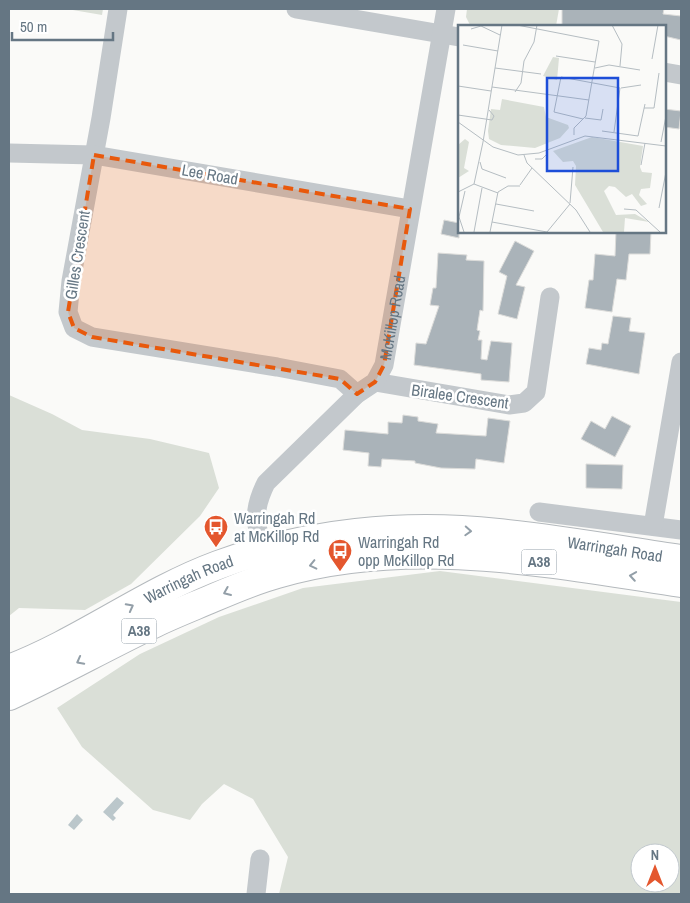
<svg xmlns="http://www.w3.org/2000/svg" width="690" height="903" viewBox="0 0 690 903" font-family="'Archivo Narrow',sans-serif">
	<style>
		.green { fill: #dadfd7; fill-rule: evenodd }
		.water { fill: #bbc7cb }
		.building { fill: #aab3b9; stroke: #dcdcda }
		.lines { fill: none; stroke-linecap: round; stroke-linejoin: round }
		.highway-casing { stroke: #b4b9bd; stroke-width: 30 }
		.minor { stroke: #c3c8cc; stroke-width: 19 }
		.highway { stroke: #fff; stroke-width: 28 }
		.oneway { stroke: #939fa8 }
		.marked { fill: #e8590c; fill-opacity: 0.2; stroke: #e8590c; stroke-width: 4; stroke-dasharray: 10 6; stroke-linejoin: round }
		.labels { text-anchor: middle; stroke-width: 5; stroke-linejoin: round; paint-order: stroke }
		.shield { fill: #fff; stroke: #939fa8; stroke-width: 1 }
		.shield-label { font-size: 15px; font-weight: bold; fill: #657683 }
		.street-label { font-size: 16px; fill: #657683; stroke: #fff }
		.poi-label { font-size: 16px; fill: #657683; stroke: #fff; text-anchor: start }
		.inset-road { fill: none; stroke: #b5bdc2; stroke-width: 1 }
		.view { fill: #1d4ed8; fill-opacity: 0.15; stroke: #1d4ed8; stroke-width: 2.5 }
		.inset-edge { fill: none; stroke: #657683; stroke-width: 2.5 }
	</style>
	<rect width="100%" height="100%" fill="#fafaf8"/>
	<g class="green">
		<polygon points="67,9 103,9 102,15"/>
		<polygon points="467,9 559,9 556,26 470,25 466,17"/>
		<polygon points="9,395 52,414 82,430 150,439 209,453 219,488 200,516 131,584 85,610 19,608 9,616"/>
		<path d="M440,571L681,602V894H279L288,857L253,799L224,784L202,804L190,820L153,810L82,747L57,708L140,654L219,617L303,588ZM640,853H670V883H640Z"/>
	</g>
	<g class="water">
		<polygon points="117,797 124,803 113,815 116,818 113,821 103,812"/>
		<polygon points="77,814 83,820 74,830 68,825"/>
	</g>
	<g class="building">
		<polygon points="562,9 664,9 663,14 681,16 681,40 664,36 664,26 562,25"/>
		<polygon points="664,109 681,111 679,129 664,127"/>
		<polygon points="444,220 459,223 459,238 441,234"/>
		<polygon points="616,231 651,231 650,254 629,254 626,280 617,279 612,312 585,308 589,280 593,280 595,254 615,256"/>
		<polygon points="515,241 534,251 516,285 525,287 517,319 498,314 507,276 499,272"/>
		<polygon points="438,253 467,255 466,260 484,261 483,311 480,310 477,330 480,331 478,340 482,340 481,359 487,360 491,341 512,343 509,382 481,380 481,374 414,365 416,343 426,344 439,306 430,305 433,288 436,288"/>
		<polygon points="613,316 631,318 629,331 645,333 639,374 586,364 589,348 601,350 602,343 608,344"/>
		<polygon points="403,415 418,417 418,421 438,424 436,433 486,436 488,418 510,421 504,463 476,459 475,469 441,468 415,463 415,461 382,459 381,467 368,466 369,453 343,450 345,430 388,434 388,422 402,423"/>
		<polygon points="612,416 631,426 615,457 581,439 591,421 605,429"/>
		<polygon points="586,464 623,465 622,489 586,488"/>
	</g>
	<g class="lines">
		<defs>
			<g id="highway">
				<path id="s2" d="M9,669C82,641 145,592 218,565C307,532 404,523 498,533C559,539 620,550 681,559"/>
				<path d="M9,696C57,674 103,648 151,625C171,615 192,607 213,598C234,589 255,580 277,574C409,535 548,563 681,583"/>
			</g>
		</defs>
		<use href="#highway" class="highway-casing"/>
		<g class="minor">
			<polyline points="118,9 101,118 71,281 68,312 74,328 92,337 277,367 340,379 357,394"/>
			<polyline points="296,9 459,37"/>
			<polyline points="664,72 681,75"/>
			<polyline points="9,153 94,155 410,209"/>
			<polyline points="375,382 509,405 524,403 536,392 550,297"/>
			<polyline points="539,512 681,530"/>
			<polyline points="653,526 681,362"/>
			<path id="s1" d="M264,550C254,524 253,509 266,483L357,394L375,382L384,365L446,9"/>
			<polyline points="256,894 260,859"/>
		</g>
		<use href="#highway" class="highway"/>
	</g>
	<defs><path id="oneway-chevron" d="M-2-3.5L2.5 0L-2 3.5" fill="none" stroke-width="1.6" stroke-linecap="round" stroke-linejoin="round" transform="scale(1.25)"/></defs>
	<g class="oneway">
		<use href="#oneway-chevron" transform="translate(468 531) rotate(3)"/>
		<use href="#oneway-chevron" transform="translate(313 565) rotate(167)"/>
		<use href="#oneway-chevron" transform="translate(633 576) rotate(-171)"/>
		<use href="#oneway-chevron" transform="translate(227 592) rotate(157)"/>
		<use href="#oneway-chevron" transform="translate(130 607) rotate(-28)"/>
		<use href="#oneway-chevron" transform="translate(80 661) rotate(152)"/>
	</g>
	<path class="marked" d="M94,155L410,209L384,365L375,382L357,394L340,379L92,337L74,328L68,312Z"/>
	<defs>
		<symbol id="bus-pin" viewBox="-11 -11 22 30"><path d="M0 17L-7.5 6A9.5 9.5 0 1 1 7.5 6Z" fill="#e4572e" stroke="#fff"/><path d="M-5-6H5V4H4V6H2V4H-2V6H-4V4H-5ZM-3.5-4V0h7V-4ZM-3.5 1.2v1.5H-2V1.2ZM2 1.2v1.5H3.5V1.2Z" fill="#fff"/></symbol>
	</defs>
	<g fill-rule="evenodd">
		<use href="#bus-pin" x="202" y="513" width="28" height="38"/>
		<use href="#bus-pin" x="326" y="537" width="28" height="38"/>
	</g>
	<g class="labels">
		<g class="shield">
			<rect x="521.5" y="549.5" width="35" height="25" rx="4"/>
			<rect x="121.5" y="618.5" width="35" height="25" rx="4"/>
		</g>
		<g class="shield-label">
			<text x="539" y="567">A38</text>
			<text x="139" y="636">A38</text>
		</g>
		<g class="street-label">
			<text transform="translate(210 174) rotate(10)" y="6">Lee Road</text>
			<text transform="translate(77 255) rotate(-81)" y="6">Gilles Crescent</text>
			<text dy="6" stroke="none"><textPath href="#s1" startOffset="286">McKillop Road</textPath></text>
			<text transform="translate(460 396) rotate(8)" y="6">Biralee Crescent</text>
			<text dy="6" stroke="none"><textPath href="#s2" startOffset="636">Warringah Road</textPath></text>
			<text dy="6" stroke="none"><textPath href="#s2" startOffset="201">Warringah Road</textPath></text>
		</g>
		<g class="poi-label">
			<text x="234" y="524">Warringah Rd<tspan x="234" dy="18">at McKillop Rd</tspan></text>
			<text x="358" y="548">Warringah Rd<tspan x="358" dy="18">opp McKillop Rd</tspan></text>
		</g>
	</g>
	<g transform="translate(458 25)">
		<rect width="208" height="208" fill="#fafaf8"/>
		<path d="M95,32L101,33L99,55L85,51ZM44,74L86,82L88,92L110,100L111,103L102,113L77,123L43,120L31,114L30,106L33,84L42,85ZM134,112L185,121L182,142L184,147L194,148L192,163L183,164L181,170L189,179L183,181L174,169L168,172L157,162L151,161L146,166L158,190L177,189L191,197L167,193L166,207H145L117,160L118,141L115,136L105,137L95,126ZM7,114L11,117L6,143L11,146L0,153V120Z" fill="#dadfd7"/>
		<path class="inset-road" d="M59,0L141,16L128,91L116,103V110M154,0L164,19L162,41M13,4L23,1L42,10M5,20L40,26M98,31L137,37M194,34L200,0M37,43L83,49M137,43L151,40L182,45M0,61L33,66M34,62L131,75M163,63L183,60M57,67L63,58L66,36L76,17L79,0M186,83H196L201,48M0,90L34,95L36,91L31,85M127,93L143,95L145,84M125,94L96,87L103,52L162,63L156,107M0,97L35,122L60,130L81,128L127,111L208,121M144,106L180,111L187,79M25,117L44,0M203,117L208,91M66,130L69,138L118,185L132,207M77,134H84L90,128M22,137L24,144L48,153M183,140L187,118M16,159L25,117M62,160L74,143M0,167L16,159L40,168M112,178L115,142M38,179L76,186M201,183L208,147M166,184L178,185L202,207M34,197L89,207M6,207L1,192L7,166M16,207L24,163M32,207L40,167L50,161H62M89,207L112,179"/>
		<path class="view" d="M89,53H160V146H89Z"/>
		<rect width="208" height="208" class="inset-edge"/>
	</g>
	<rect width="690" height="903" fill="none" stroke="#657683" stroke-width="20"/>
	<g transform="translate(655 868)"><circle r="24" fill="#ffffff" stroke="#c1c8cd"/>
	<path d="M0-4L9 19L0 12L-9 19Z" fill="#e4572e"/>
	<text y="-8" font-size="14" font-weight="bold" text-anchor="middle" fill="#657683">N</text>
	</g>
	<path d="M12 32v8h101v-8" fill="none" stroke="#657683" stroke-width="2.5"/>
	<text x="20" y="32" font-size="15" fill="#657683" stroke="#ffffff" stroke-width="4" paint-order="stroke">50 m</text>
</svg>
